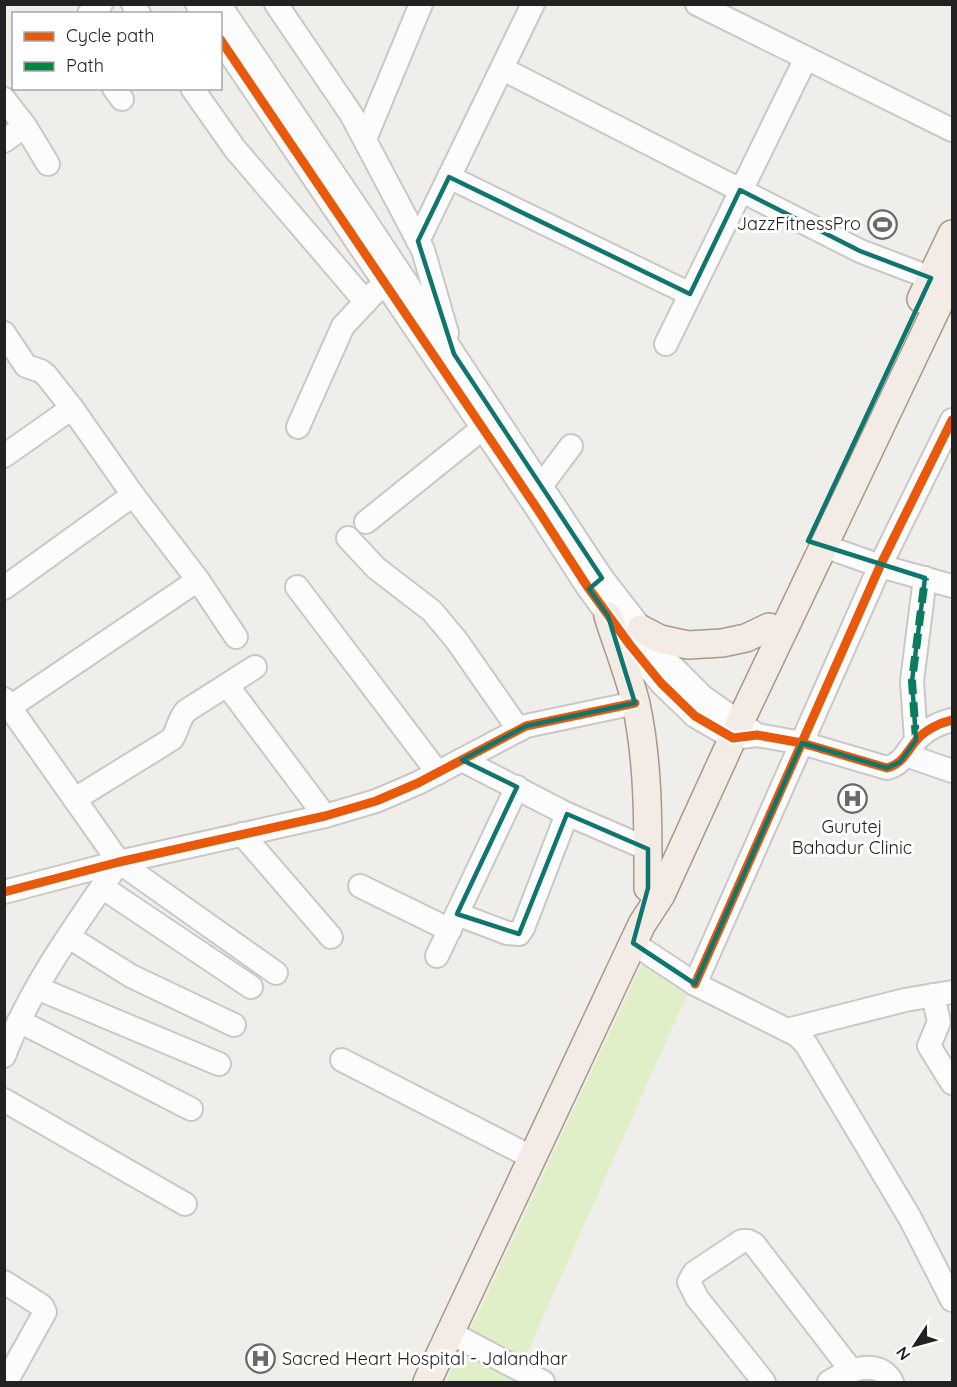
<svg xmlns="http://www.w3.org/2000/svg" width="957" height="1387" viewBox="0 0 957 1387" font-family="Quicksand,sans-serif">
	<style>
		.grass { fill: #e0efc8 }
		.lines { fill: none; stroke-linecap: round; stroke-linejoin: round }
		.minor-casing { stroke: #c9c8c7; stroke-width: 26 }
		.major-casing { stroke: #a79a86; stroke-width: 30 }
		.minor { stroke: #fdfcfc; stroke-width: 22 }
		.major { stroke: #f3ece6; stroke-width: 27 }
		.quiet { stroke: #00873e; stroke-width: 8; stroke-dasharray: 15 8; stroke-linecap: butt }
		.cycleway-casing { stroke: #fff; stroke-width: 13 }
		.cycleway { stroke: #e8590c; stroke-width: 9 }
		.marked { fill: none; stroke: #0f766e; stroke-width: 4.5; stroke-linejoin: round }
		.labels { text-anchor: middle; stroke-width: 6; stroke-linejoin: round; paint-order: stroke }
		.poi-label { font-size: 18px; fill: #222; stroke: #fff; text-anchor: end }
	</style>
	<rect width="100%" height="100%" fill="#f0eeeb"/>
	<polygon class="grass" points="643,962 691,986 514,1382 446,1382"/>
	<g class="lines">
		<defs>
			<g id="minor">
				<polyline points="133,4 139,14"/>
				<polyline points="197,4 203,14"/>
				<polyline points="219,4 361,214 602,578 665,659 703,697 753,732"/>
				<polyline points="276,4 351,114 423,250 447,333"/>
				<polyline points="697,4 952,130"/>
				<polyline points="89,14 101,4"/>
				<path d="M220,39L538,510L587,586L630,645L661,683L695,716L733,738L757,735L802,743L887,768C902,764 906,753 915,742C923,731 939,723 952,720"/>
				<polyline points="503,69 860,251 931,278"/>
				<polyline points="114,88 122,99"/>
				<polyline points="192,88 235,149 365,301"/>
				<polyline points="4,99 25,126 48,164"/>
				<polyline points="365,139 421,4"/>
				<polyline points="4,141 25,126"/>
				<polyline points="449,177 690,294"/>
				<polyline points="418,241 533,4"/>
				<polyline points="4,333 26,366 41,371 46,375 72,408 133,495 198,580 236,637"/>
				<polyline points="666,344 806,58"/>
				<polyline points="298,427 343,326 375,292"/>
				<polyline points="4,456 72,408"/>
				<polyline points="541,486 571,446"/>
				<polyline points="366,522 483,428"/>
				<polyline points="348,538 376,568 432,611 457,641 519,730"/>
				<polyline points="824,546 880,566 952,586"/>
				<polyline points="297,587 438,773"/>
				<polyline points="4,588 133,495"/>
				<polyline points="227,685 325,816"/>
				<path d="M4,699L119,862C77,924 31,985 4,1056"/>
				<polyline points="10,707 198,580"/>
				<polyline points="916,740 912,681 925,578"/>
				<polyline points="906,755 952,771"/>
				<polyline points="462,760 567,814 648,849"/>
				<path d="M75,799L172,739C178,730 178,720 186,711L255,667"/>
				<polyline points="242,834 331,937"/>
				<polyline points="119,862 276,973"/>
				<polyline points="360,886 450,930"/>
				<polyline points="102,887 251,987"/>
				<polyline points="4,892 119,862 325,816 376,801 418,783 526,726 635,703"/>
				<polyline points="457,914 507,933 519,934 523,928 567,814"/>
				<polyline points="69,937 131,976 234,1025"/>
				<polyline points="633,943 695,984 797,1035 806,1044 910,1218 952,1300"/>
				<polyline points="437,956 517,787"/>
				<polyline points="695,984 880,566 952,420"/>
				<polyline points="37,988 219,1064"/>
				<polyline points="933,995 939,1022 929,1046 952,1083"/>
				<polyline points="19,1021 191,1109"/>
				<polyline points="787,1030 905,1000 952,992"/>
				<polyline points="342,1060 533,1158"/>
				<polyline points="4,1100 185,1204"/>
				<polyline points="4,1282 42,1306 45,1312 6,1382"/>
				<polyline points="451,1333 543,1382"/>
				<polyline points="764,1382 697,1298 689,1282 694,1273 742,1241 748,1241 754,1244 851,1370"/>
				<path d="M829,1382C848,1370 879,1357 892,1382"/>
			</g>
			<g id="major">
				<polyline points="921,299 952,234"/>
				<path d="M608,616C617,645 629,674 636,704C649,764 648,827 648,888"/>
				<polyline points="641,629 660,639 688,645 722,643 746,638 769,627"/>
				<polyline points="427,1382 642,924 661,895 740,722 952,276"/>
			</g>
		</defs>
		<use href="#minor" class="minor-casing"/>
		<use href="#major" class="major-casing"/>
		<use href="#minor" class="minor"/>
		<use href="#major" class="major"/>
		<polyline class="quiet" points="916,740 912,681 925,578"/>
		<defs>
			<g id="cycleway">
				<path d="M220,39L538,510L587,586L630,645L661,683L695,716L733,738L757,735L802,743L887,768C902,764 906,753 915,742C923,731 939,723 952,720"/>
				<polyline points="4,892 119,862 325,816 376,801 418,783 526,726 635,703"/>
				<polyline points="695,984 880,566 952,420"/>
			</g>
		</defs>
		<use href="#cycleway" class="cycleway-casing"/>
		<use href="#cycleway" class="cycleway"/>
	</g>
	<path class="marked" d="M449,177L690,294L740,190L860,251L931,278L808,541L925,578L912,681L916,740L900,762L887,768L802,743L695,984L633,943L648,888V849L567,814L519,934L457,914L517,787L462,760L526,726L635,703L608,616L589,589L602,578L454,354L418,241Z"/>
	<defs>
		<symbol id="stadium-ring" viewBox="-11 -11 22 22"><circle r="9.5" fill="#fff" stroke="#6a6968" stroke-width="1.5"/><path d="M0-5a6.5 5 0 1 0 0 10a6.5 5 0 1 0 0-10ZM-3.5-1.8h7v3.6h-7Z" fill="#6a6968"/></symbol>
		<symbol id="hospital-ring" viewBox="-11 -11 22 22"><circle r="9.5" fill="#fff" stroke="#6a6968" stroke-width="1.5"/><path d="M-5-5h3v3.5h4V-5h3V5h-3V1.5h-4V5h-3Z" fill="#6a6968"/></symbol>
	</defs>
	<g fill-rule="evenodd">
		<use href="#stadium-ring" x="866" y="208" width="33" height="33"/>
		<use href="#hospital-ring" x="836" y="782" width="33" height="33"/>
		<use href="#hospital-ring" x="244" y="1342" width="33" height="33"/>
	</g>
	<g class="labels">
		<g class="poi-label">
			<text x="861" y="230">JazzFitnessPro</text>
			<text x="852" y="833" text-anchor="middle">Gurutej<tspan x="852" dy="21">Bahadur Clinic</tspan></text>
			<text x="282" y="1365" text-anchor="start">Sacred Heart Hospital - Jalandhar</text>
		</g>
	</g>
	<rect width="957" height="1387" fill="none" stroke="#222222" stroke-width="12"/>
	<rect x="12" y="12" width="210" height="78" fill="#ffffff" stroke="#a7a7a7" stroke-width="1.5"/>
	<rect x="24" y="32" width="30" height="9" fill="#e8590c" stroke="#a7a7a7" stroke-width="1.5"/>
	<text x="66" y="42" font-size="18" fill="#222222">Cycle path</text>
	<rect x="24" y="62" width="30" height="9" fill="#00873e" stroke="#a7a7a7" stroke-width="1.5"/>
	<text x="66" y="72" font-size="18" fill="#222222">Path</text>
	<g transform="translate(915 1345) rotate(234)" stroke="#ffffff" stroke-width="4.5" paint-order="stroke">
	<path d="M0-4.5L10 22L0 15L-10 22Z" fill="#222222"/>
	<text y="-9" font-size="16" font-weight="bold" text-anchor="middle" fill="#222222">N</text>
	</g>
</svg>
